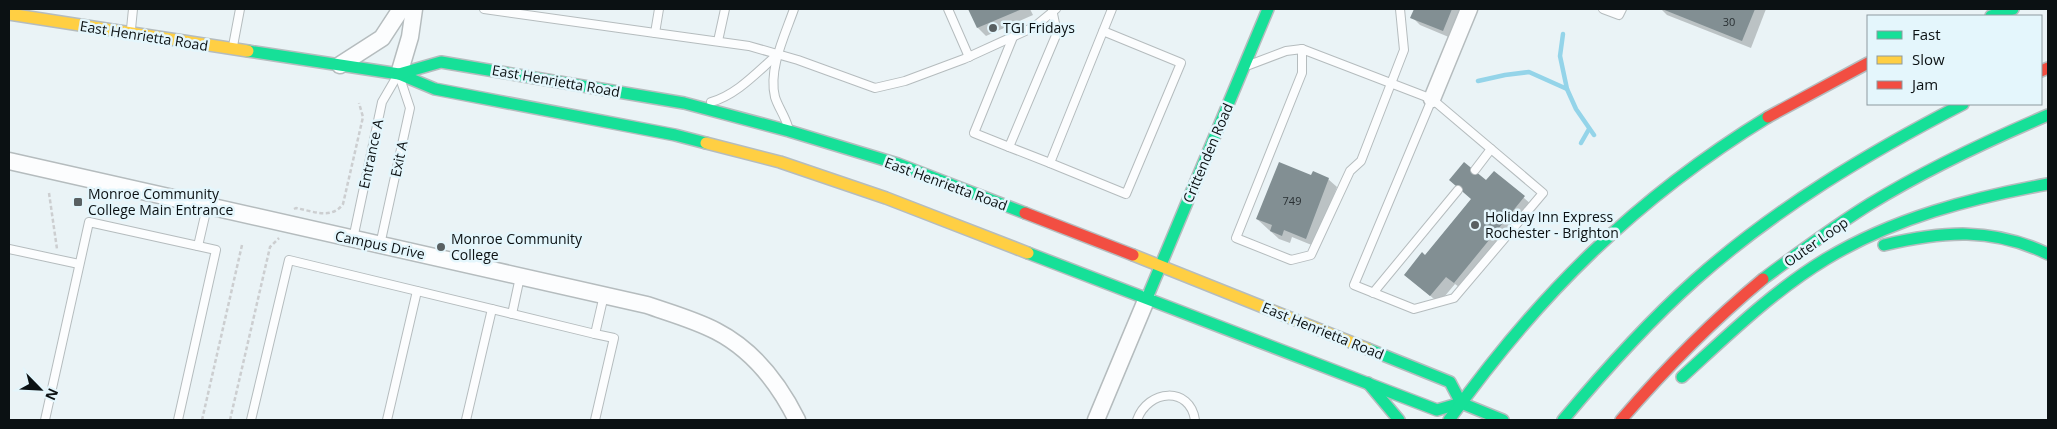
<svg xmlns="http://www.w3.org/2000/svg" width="2057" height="429" viewBox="0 0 2057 429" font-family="'Open Sans',sans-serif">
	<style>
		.shadow { fill: #0003 }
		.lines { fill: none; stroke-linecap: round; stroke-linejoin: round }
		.stream { stroke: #94d4e9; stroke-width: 4.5 }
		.building { fill: #828f93 }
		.lane-casing { stroke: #b5bcbe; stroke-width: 10 }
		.street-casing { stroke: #b5bcbe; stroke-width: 19 }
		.fast-casing { stroke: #b5bcbe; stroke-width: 14 }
		.slow-casing { stroke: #b5bcbe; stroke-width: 14 }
		.jam-casing { stroke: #b5bcbe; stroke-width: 14 }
		.path { stroke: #ccced0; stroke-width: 2.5; stroke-dasharray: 4 2.5; stroke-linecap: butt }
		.lane { stroke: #fcfdfe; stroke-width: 8 }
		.street { stroke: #fcfdfe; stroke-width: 16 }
		.fast { stroke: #16e098; stroke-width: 11 }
		.slow { stroke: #ffcf43; stroke-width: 11 }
		.jam { stroke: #f24e42; stroke-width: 11 }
		.poi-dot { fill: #596062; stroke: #e4f6fc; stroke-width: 2 }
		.labels { text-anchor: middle; stroke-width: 5; stroke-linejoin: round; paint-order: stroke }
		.number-label { font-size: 11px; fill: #293033 }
		.poi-label { font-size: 14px; fill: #0b1113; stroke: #e4f6fc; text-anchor: start }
		.street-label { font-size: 14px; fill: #0b1113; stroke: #e4f6fc }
	</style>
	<rect width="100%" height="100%" fill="#eaf3f6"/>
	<g class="shadow">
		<polygon points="969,9 1030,9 1033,15 986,36 978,28"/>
		<polygon points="1415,9 1461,9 1451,38 1420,25 1412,17"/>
		<polygon points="1661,9 1766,9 1751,48 1667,15"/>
		<polygon points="1494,172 1532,205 1463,290 1455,284 1439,303 1405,275 1425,256"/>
		<polygon points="1312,177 1328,179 1337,187 1314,246 1292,237 1290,243 1279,239 1257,219"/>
	</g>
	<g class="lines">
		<g class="stream">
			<polyline points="1563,34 1560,56 1567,89"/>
			<polyline points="1478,81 1505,75 1529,72 1567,89 1576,109 1594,135"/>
			<polyline points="1581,143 1589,129"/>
		</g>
	</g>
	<g class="building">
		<polygon points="968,9 1022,9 977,28"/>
		<polygon points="1414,9 1452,9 1443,31 1410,18"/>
		<polygon points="1662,9 1755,9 1742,41"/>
		<polygon points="1279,162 1311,175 1313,171 1329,178 1306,239 1284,230 1282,236 1270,231 1272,225 1256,219"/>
		<polygon points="1464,162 1486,180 1494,171 1525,196 1454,283 1446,277 1430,296 1404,275 1422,252 1425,255 1471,199 1449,180"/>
	</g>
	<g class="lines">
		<defs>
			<g id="lane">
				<polyline points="484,9 655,33 659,9"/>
				<polyline points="948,9 969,57"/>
				<polyline points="1603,9 1619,15 1622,9"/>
				<polyline points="131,29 133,9"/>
				<polyline points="1103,31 1181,63 1126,194 1050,163 1112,9"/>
				<polyline points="655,33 749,46 798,60 875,88 905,81 964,59 1034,27 1056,9"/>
				<polyline points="1013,37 974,133 1009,147 1057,33 1052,9"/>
				<polyline points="718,41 725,9"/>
				<polyline points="233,46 240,9"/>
				<polyline points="1302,49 1302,73 1236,238 1291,260 1311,255 1350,171 1361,161 1404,50 1400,9"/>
				<polyline points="1249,65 1286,51 1302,49 1432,99 1543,193 1454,298 1414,309 1354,285 1432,99"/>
				<path d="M711,102C737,95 758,71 778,54"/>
				<path d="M788,127C785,116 778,107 775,97C768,69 785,35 794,9"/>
				<polyline points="1009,147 1050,163"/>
				<polyline points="1475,170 1491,149"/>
				<polyline points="353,239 382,102 396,78"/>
				<polyline points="380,245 410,108 401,81"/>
				<polyline points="198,246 207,207"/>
				<polyline points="9,249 79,264"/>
				<polyline points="1373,293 1458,190"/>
				<polyline points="512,314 520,277"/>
				<polyline points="45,420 89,222 216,250 178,420"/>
				<polyline points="251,420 289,260 595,334"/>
				<polyline points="387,420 417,291"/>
				<polyline points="466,420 492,309"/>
				<polyline points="595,420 614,338 595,334 604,295"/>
				<path d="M1137,420C1148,389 1190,386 1195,420"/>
			</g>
			<g id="street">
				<polyline points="340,65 382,38 401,9"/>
				<polyline points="399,74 410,37 414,9"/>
				<polyline points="1432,99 1469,9"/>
				<path d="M9,161L647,305C670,313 695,320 716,331C753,350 779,384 797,420"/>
				<polyline points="1096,420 1147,298"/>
			</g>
			<g id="fast">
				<polyline points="1991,16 2013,9"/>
				<polyline points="248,51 399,74 435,89 675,135 706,143"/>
				<polyline points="399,74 441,62 684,103 789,131 898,164 1025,213"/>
				<path d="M1884,245C1943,231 1992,227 2048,254"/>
				<polyline points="1028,253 1437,410 1461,403 1503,420"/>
				<path d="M1763,279C1798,253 1833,227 1870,204C1927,169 1987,141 2048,115"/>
				<polyline points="1147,298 1268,9"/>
				<polyline points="1368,349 1450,382 1461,403"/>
				<path d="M1682,377C1728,335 1773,291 1826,259C1894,218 1971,198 2048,184"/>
				<polyline points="1368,383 1399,420"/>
				<path d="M1449,420C1539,294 1636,198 1768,117"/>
				<path d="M1563,420C1604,371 1647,323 1695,280C1776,208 1868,153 1963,104"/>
			</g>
			<g id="slow">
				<polyline points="9,14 248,51"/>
				<polyline points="706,143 780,162 886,198 1028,253"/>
				<polyline points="1133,255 1368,349"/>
			</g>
			<g id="jam">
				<polyline points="2041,71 2048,68"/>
				<polyline points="1768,117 1868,63"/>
				<polyline points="1025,213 1133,255"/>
				<path d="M1621,420C1665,369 1711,322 1763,279"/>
			</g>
		</defs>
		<use href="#lane" class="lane-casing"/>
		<use href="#street" class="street-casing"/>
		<use href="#fast" class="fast-casing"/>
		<use href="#slow" class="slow-casing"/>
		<use href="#jam" class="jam-casing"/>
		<g class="path">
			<polyline points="49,193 57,249"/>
			<path d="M294,209L296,208C312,211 332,220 343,204L363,117L359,103"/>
			<polyline points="202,420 242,245"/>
			<polyline points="230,420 270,247 279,238"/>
		</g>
		<use href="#lane" class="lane"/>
		<use href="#street" class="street"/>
		<use href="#fast" class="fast"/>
		<use href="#slow" class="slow"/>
		<use href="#jam" class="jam"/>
	</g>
	<g class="poi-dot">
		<circle cx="993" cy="28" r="5"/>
		<rect x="73" y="197" width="10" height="10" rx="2.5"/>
		<circle cx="1475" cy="225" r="5"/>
		<circle cx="441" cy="247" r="5"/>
	</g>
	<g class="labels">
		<g class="number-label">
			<text x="1729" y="26">30</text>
			<text x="1292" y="205">749</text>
		</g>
		<g class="poi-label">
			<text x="1003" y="33">TGI Fridays</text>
			<text x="88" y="199">Monroe Community<tspan x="88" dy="16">College Main Entrance</tspan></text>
			<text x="1485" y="222">Holiday Inn Express<tspan x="1485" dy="16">Rochester - Brighton</tspan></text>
			<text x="451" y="244">Monroe Community<tspan x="451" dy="16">College</tspan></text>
		</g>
		<g class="street-label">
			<text transform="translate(144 36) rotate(9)" y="5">East Henrietta Road</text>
			<text transform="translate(556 81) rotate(10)" y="5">East Henrietta Road</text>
			<text transform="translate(1208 153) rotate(-67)" y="5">Crittenden Road</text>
			<text transform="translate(371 154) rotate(-78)" y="5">Entrance A</text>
			<text transform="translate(399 159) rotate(-78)" y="5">Exit A</text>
			<text transform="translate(946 184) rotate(20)" y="5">East Henrietta Road</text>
			<text transform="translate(1816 242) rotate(-35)" y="5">Outer Loop</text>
			<text transform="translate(380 245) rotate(12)" y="5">Campus Drive</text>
			<text transform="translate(1323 331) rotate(22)" y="5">East Henrietta Road</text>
		</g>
	</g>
	<rect width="2057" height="429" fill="none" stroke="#0b1113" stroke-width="20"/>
	<rect x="1867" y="15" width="175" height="90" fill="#e4f6fc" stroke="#8d9a9f"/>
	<rect x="1877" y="31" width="25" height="8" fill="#16e098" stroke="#8d9a9f"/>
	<text x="1912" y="40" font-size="15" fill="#0b1113">Fast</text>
	<rect x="1877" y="56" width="25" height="8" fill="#ffcf43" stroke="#8d9a9f"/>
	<text x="1912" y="65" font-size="15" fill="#0b1113">Slow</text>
	<rect x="1877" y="81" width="25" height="8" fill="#f24e42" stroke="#8d9a9f"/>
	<text x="1912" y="90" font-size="15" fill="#0b1113">Jam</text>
	<g transform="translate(40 389) rotate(114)" stroke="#e4f6fc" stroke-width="4" paint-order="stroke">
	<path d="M0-4L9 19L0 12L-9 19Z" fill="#0b1113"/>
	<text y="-8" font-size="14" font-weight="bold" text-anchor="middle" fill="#0b1113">N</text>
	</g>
</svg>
